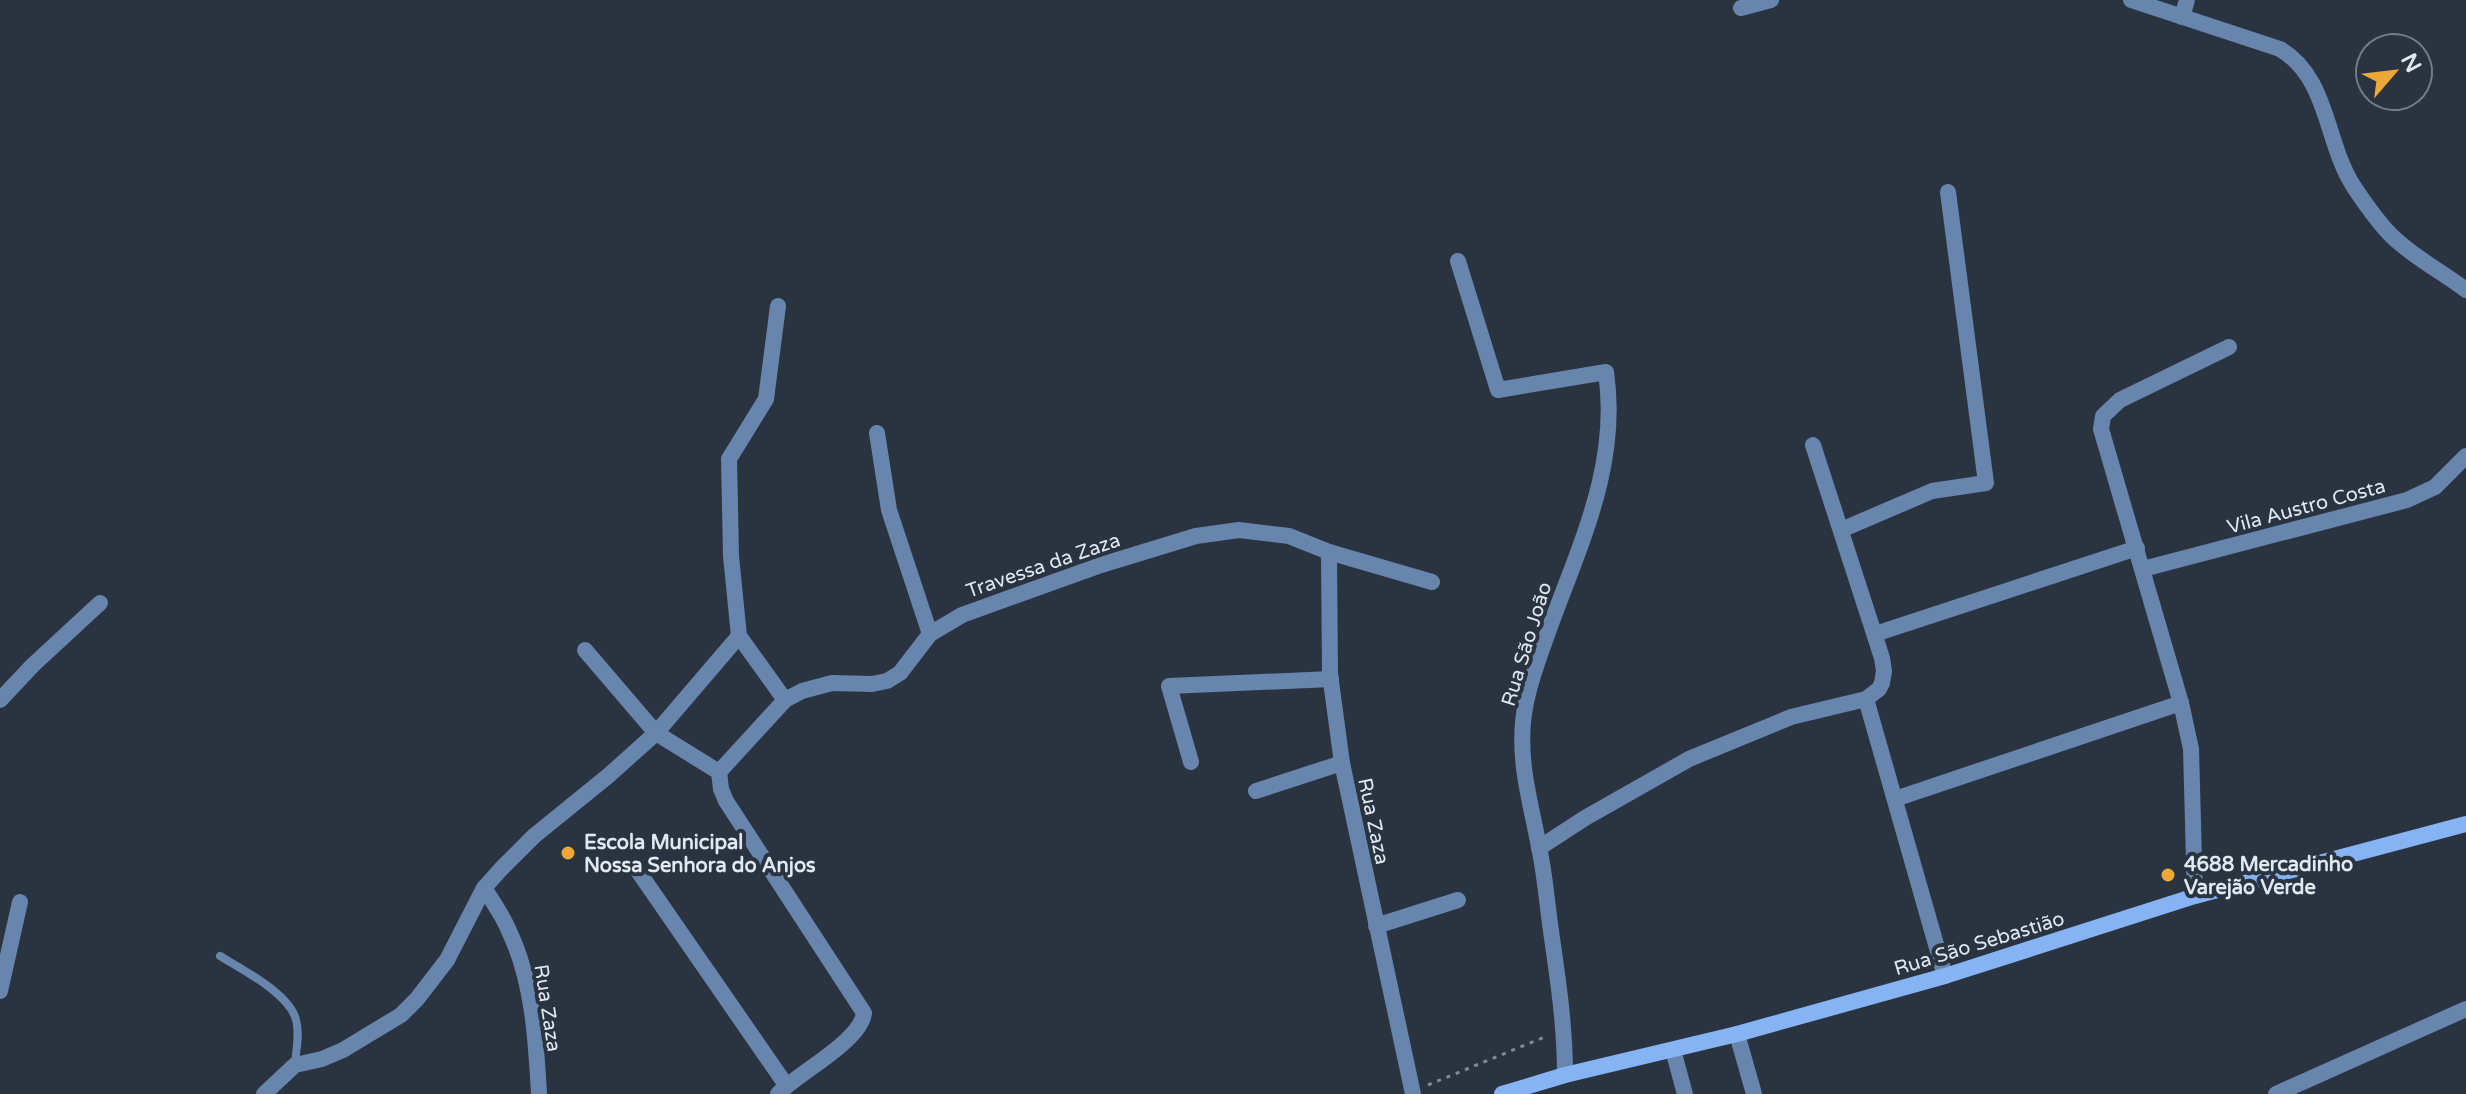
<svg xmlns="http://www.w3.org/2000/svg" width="2466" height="1094" viewBox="0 0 2466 1094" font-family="'Varela Round',sans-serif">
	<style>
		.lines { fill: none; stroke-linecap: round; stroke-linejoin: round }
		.path { stroke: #828a94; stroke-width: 3; stroke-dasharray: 4 6; stroke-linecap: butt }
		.lane { stroke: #6885ad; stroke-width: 8 }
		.street { stroke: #6885ad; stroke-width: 16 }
		.secondary { stroke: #85b3f4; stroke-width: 16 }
		.poi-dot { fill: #eca93a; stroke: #2a3340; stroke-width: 3 }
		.labels { text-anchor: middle; stroke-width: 8; stroke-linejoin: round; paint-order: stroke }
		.street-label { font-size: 20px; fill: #e2e8f0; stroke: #2a3340 }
		.poi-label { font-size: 20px; font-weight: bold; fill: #e2e8f0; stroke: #2a3340; text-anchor: start }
	</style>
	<rect width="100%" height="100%" fill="#2a3340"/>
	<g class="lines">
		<polyline class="path" points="1428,1085 1547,1036"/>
		<path class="lane" d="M220,956C243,970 290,994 296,1020C300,1034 296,1050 295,1064"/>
		<g class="street">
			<path d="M2131,0L2280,49C2329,78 2325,143 2354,187C2364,202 2375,218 2387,231C2407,253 2442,272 2466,290"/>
			<polyline points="1741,8 1771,0"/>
			<polyline points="2182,17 2187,0"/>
			<path d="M1458,261L1498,390L1606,372C1620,467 1578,548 1547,635C1537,663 1526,692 1523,722C1519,766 1531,804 1539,847C1545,875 1547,903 1551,931C1558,980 1565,1025 1565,1075"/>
			<polyline points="778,306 766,399 729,459 730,506 731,556 739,636 785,700"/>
			<polyline points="877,433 889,510 930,634"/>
			<polyline points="1841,530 1932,491 1986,483 1948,192"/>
			<polyline points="1329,552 1330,674 1342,763 1413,1094"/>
			<polyline points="2143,569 2407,500 2435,487 2466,456"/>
			<polyline points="1875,634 2137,548"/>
			<polyline points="585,650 656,733 719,772"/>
			<polyline points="1866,699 1945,976"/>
			<polyline points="0,700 33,665 100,603"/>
			<polyline points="1191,762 1169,686 1331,679"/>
			<polyline points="719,772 785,700 802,691 832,683 872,684 887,681 900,673 930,634 962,615 1101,565 1196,536 1239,530 1289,536 1329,552 1432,582"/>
			<path d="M719,772L721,789L726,801L864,1013C861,1041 798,1073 778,1094"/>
			<polyline points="1256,791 1342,763"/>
			<polyline points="1895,799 2181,703"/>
			<polyline points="1539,848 1585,818 1689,759 1791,717 1866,699 1879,689 1882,683 1884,671 1882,658 1813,445"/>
			<polyline points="638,871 786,1085"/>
			<path d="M484,888C493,902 503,916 509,931C533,981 536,1040 539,1094"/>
			<polyline points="2195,896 2191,749 2181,703 2101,429 2103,416 2120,400 2229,347"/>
			<polyline points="1376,926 1458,900"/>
			<polyline points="0,991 20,902"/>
			<polyline points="1737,1034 1754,1094"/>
			<polyline points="1673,1050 1685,1094"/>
			<polyline points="264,1094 295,1065 322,1059 343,1050 401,1015 417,999 447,960 484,888 501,869 534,836 608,776 656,733 739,636"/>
			<polyline points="2276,1094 2466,1009"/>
		</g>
		<polyline class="secondary" points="1502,1094 1565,1075 1737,1034 1945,976 2195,896 2466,824"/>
	</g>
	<g class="poi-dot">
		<circle cx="568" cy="853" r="8"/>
		<circle cx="2168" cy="875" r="8"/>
	</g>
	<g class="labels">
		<g class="street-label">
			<text transform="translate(2306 506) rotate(-15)" y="7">Vila Austro Costa</text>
			<text transform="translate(1043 565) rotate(-19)" y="7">Travessa da Zaza</text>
			<text transform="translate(1526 644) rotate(-73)" y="7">Rua São João</text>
			<text transform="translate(1374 821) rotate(78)" y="7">Rua Zaza</text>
			<text transform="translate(1979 943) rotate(-17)" y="7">Rua São Sebastião</text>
			<text transform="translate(548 1008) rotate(81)" y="7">Rua Zaza</text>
		</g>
		<g class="poi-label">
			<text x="584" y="849">Escola Municipal<tspan x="584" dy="23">Nossa Senhora do Anjos</tspan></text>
			<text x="2184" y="871">4688 Mercadinho<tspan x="2184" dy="23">Varejão Verde</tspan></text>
		</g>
	</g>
	<g transform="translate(2394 72) rotate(62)"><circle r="38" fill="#2a3340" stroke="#747b86" stroke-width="2"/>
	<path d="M0-6L14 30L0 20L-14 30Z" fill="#eca93a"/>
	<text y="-12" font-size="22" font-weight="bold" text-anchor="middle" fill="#e2e8f0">N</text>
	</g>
</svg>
